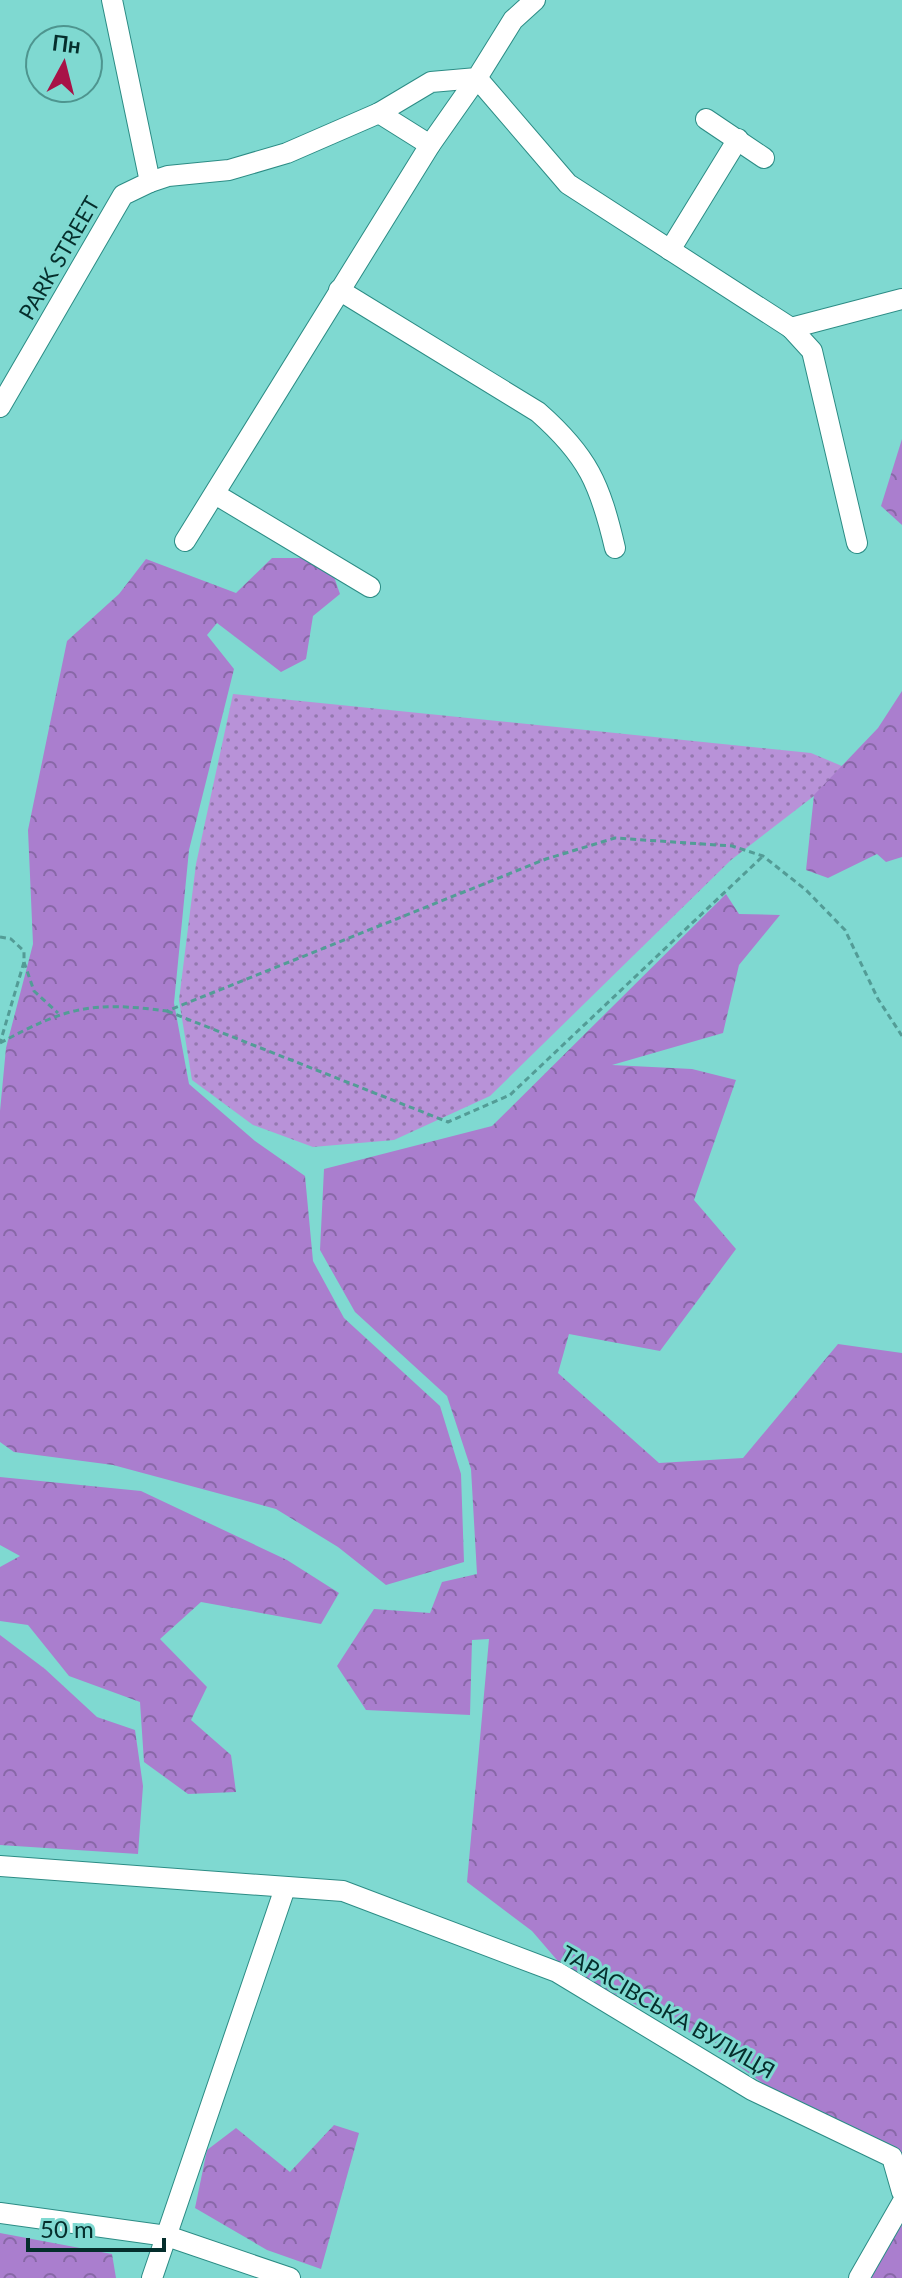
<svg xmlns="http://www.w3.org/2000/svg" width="902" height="2278" viewBox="0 0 902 2278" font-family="Lato,sans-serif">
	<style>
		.grass { fill: url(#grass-dots) }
		.forest { fill: url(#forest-crowns) }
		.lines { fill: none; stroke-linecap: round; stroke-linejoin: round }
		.street-casing { stroke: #2c8c85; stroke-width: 22 }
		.path { stroke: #539c96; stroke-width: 3; stroke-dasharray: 6 4; stroke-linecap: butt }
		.street { stroke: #fff; stroke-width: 20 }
		.labels { text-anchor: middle; stroke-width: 6; stroke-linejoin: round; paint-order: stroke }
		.street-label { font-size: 22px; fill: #052e2c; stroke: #7fd9d1 }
	</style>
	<defs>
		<pattern id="grass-dots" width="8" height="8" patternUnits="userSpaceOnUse" patternTransform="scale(2)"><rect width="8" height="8" fill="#b892d8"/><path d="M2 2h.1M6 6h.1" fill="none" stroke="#9478af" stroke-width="1.8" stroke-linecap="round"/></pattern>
		<pattern id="forest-crowns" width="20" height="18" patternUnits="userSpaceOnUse" patternTransform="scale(2)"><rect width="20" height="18" fill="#aa7ece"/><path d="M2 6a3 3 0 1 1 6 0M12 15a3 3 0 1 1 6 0" fill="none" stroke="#8868a7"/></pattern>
	</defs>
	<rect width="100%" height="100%" fill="#7fd9d1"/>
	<polygon class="grass" points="233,694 811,753 849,769 731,860 490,1096 394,1140 313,1147 253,1125 192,1080 179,1000 196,864"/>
	<g class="forest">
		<polygon points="902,439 902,525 881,506"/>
		<polygon points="272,558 301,558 333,574 340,594 313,616 306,659 281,672 217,623 207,635 234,669 189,850 174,1003 189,1084 255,1141 305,1176 313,1261 344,1318 440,1406 461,1474 464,1562 386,1585 338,1547 276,1509 113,1465 14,1452 0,1442 0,1111 6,1048 33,944 28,830 67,641 119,594 146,559 236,593"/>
		<polygon points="902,691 902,857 886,862 877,854 828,878 806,870 814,795 878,728"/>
		<polygon points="726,894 739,914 780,915 739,965 723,1033 612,1065 692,1069 736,1080 694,1200 736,1249 660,1351 569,1334 558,1373 659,1463 743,1458 838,1344 902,1353 902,2175 837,2136 698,2037 563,1967 532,1931 467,1882 489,1639 472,1640 470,1715 366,1710 337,1666 374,1609 430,1613 442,1582 477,1574 471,1469 447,1396 355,1312 320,1250 324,1169 492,1126"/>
		<polygon points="0,1477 141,1491 287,1560 339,1593 321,1624 201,1602 160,1639 207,1687 191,1720 231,1755 236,1792 188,1794 144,1762 140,1702 69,1676 28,1625 0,1621 0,1567 20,1556 0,1545"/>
		<polygon points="0,1635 45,1669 97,1717 135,1730 143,1786 138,1854 0,1845"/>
		<polygon points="334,2125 359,2133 321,2269 267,2250 195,2208 207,2150 236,2128 290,2172"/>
		<polygon points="902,2191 902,2278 868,2278"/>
		<polygon points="0,2233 112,2254 116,2278 0,2278"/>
	</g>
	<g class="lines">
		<defs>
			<g id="street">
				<polyline points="379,113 430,145"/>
				<polyline points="706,119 764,158"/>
				<polyline points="150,182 168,176 229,170 287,153 379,113 431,82 477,78 513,20 535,0"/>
				<polyline points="670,250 738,139"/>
				<path d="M339,290L538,412C588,456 600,484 615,548"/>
				<polyline points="791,328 812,351 857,543"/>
				<polyline points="0,407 123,195 150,182 112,0"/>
				<polyline points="215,494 370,587"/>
				<polyline points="185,541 430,145 477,78 568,184 791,328 902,299"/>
				<polyline points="0,1866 343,1891 557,1972 752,2090 892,2157 902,2192"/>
				<polyline points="0,2213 167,2236 290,2278"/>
				<polyline points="152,2278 285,1888"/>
				<polyline points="859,2278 902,2203"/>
			</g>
		</defs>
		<use href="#street" class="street-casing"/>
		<g class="path">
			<polyline points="0,937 11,939 24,951 24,962 0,1043"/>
			<polyline points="24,962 34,991 58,1013"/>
			<polyline points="167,1011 448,1122 510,1095 762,857"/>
			<path d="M0,1043C67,1007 91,1001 167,1011L546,859L615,838L732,846L763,856L806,890L845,930L878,999L902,1036"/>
		</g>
		<use href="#street" class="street"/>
	</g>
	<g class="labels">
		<g class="street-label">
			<text transform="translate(59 258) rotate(-60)" y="8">PARK STREET</text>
			<text transform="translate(668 2012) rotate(30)" y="8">ТАРАСІВСЬКА ВУЛИЦЯ</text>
		</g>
	</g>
	<g transform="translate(64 64) rotate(7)"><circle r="38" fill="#7fd9d1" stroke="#4e958f" stroke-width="2"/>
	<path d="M0-6L14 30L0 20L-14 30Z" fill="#a81247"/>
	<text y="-12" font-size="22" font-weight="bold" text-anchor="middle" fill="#052e2c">Пн</text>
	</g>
	<path d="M28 2238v12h136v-12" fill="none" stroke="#052e2c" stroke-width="4"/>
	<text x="40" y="2238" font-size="24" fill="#052e2c" stroke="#7fd9d1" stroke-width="6" paint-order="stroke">50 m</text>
</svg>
